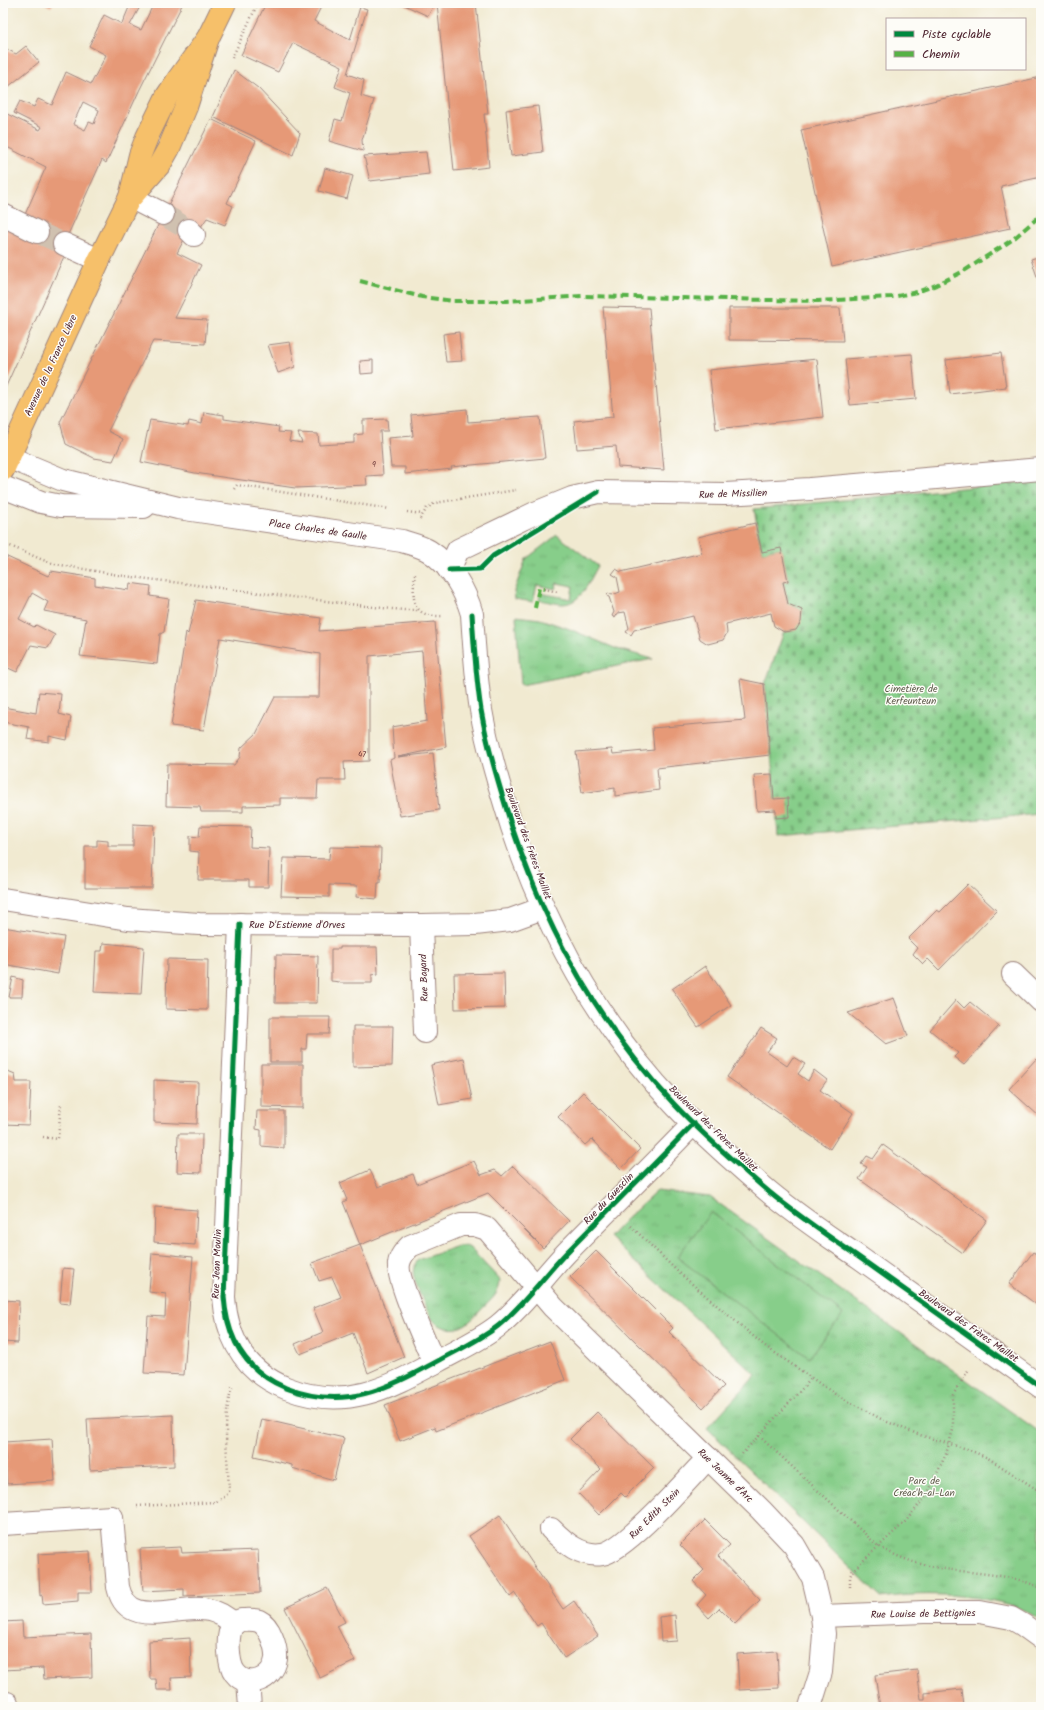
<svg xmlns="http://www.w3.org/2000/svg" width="1044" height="1710" viewBox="0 0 1044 1710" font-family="Kalam,sans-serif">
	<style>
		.grass { fill: url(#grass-tufts); stroke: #68765a }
		.cemetery { fill: url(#cemetery-stones); stroke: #68765a }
		.garden { fill: #87ce8a; stroke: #68765a }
		.building { fill: #e69977; fill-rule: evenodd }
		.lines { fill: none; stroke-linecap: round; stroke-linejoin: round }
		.minor-tunnel { stroke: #d0c1b0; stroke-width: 22; stroke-dasharray: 22 11; stroke-linecap: butt }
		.minor-casing { stroke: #9e847e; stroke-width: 24 }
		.major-casing { stroke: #9e847e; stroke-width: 24 }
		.path { stroke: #9e847e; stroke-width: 2.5; stroke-dasharray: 1 3; stroke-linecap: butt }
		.minor { stroke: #fff; stroke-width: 22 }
		.major { stroke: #f6c06b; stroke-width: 22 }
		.quiet { stroke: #57b146; stroke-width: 4; stroke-dasharray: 8 4; stroke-linecap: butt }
		.cycleway-casing { stroke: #fdfcf7; stroke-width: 8 }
		.cycleway { stroke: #00873e; stroke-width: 5 }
		.labels { text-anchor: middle; stroke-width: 3; stroke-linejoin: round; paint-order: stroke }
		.number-label { font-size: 8px; fill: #713e3e }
		.street-label { font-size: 10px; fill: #4a1f2b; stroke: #fdfcf7 }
		.park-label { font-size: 10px; fill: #5f5c4c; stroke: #fdfcf7 }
	</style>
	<defs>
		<pattern id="grass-tufts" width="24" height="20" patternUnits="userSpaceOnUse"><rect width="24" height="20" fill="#87ce8a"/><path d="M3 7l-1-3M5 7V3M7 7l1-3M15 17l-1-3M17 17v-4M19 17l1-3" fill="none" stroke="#76b077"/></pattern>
		<pattern id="cemetery-stones" width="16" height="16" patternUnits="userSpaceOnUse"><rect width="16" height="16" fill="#87ce8a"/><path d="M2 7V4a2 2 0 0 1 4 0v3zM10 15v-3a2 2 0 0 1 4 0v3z" fill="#76b077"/></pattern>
	</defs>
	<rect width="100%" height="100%" fill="#fdfcf7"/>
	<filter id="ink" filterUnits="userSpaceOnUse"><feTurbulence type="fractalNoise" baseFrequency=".025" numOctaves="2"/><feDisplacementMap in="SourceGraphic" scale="8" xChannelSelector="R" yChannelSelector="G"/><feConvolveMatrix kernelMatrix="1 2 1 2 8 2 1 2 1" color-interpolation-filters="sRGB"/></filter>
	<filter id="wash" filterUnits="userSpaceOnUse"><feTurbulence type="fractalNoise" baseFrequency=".012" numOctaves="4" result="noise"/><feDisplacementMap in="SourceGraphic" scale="16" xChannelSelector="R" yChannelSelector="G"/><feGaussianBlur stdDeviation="0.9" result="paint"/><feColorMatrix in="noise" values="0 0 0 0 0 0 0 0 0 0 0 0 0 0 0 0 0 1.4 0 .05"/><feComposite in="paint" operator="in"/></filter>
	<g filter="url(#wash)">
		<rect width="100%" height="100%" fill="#f1ead1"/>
		<g class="grass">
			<path d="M557,535L598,566C589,581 581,605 561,604C553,603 546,601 539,600L540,593L571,599L573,586L557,583L555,589L537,585L533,602L515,599L514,591L526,559Z"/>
			<polygon points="516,616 540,619 567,628 617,649 653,659 521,685"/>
			<path d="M657,1191L710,1197L1041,1433V1620C1031,1614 1019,1607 1007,1604C969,1594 920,1592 881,1598L707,1428L756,1375L609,1237L625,1220Z"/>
			<path d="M458,1246H466L470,1248L500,1280C500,1293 491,1300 483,1308C476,1315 469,1324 460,1327C451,1331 438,1327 432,1319C428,1313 415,1285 414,1277C412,1271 414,1265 418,1260Z"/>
		</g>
		<polygon class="cemetery" points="1041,480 1041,814 778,836 765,684 784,632 796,630 802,610 788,604 783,582 788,580 781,548 762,552 754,509"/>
		<polygon class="garden" points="711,1212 843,1314 809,1358 677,1257"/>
		<g id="blocks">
			<g class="building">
				<polygon points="44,3 53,3 51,7"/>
				<path d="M127,3H142L130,25L141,30L153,5L149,3H183L139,91L106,163L102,160L66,239V252L3,393V224L23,219L46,167L3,145V112L40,130L42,127L14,113L20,101L34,107L38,99L52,105L66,72L91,84L106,55L89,46L104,15L122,24L130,5ZM83,102L99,110L94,124L89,122L85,130L73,124Z"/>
				<polygon points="266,3 323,3 314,21 350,40 360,7 367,9 347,74 364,80 361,96 374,100 362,140 363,151 329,141 335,119 342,121 350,93 335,87 342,66 293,43 278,72 241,55"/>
				<polygon points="400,3 435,3 428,16"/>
				<polygon points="437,3 476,3 488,114 484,114 489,167 454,171"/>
				<polygon points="26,46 39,62 3,91 3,47 16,54"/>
				<polygon points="234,70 258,88 300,133 293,155 213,117"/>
				<polygon points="1041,77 1041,177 1001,186 1010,228 832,267 801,130"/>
				<polygon points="538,106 543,152 511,156 506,110"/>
				<polygon points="211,119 256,141 227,203 233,206 225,225 207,218 198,231 187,234 177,253 201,265 175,318 207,320 205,344 153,341 108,431 123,439 113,461 94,458 66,444 60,422"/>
				<polygon points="426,152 429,174 370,181 364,156"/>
				<polygon points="325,168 353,176 347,199 319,191"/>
				<polygon points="1041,256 1041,288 1031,259"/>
				<polygon points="603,307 649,308 664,470 618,467 616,446 577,449 574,421 613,417"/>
				<polygon points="729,308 840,308 843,341 729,340"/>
				<polygon points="459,332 462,361 446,362 443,334"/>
				<polygon points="290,342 295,367 278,373 268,345"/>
				<polygon points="1001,353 1006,387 950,394 946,360"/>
				<polygon points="912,354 916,399 850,405 845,359"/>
				<polygon points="817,359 823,417 716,429 709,370"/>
				<polygon points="373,360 373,373 361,374 360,361"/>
				<polygon points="467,409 468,422 540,417 545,458 451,467 452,469 405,474 405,467 391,467 388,438 413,436 411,415"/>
				<polygon points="204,412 224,415 224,419 279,427 278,432 291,433 289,441 302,443 298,433 318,434 319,445 354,443 354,435 363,434 363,420 387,419 388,431 380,431 383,475 366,476 367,485 295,488 195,473 141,462 150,420 188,426 189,421 202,424"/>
				<polygon points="755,523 762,552 781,548 788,581 783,582 788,604 802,610 801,622 796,630 784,632 774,626 771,613 726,624 727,633 723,640 708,644 700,639 693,616 634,630 631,635 626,632 629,628 625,612 618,613 615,618 612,616 614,612 609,597 607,596 608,593 612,595 620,592 617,577 612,574 616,569 621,572 702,553 698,537"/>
				<polygon points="3,555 48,576 51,571 95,578 95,585 129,590 130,583 151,586 150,596 169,599 164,632 160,634 157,664 80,656 86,619 44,611 48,602 32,593 19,619 34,627 36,625 55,635 48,648 31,645 17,672 6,667 3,672"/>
				<polygon points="196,600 321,618 319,631 435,622 446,747 398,757 433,753 439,810 400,816 390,760 394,758 392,727 427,721 422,651 369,656 369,761 344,762 345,780 318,780 317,798 280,798 280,805 243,806 243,812 201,812 200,807 166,806 167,764 234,765 240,757 241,748 256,734 275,697 319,697 320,654 220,638 204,730 171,726 186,632 188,634"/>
				<polygon points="740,679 764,684 770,755 657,768 659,790 615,796 615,788 582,793 576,752 612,749 613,754 654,750 652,728 745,720"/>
				<polygon points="39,692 61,694 59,714 71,717 67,740 49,736 49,742 27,739 29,727 3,722 3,707 36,713"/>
				<polygon points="772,774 774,799 788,798 789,817 776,818 776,810 757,811 754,775"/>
				<polygon points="133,824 154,825 152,888 85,888 85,846 97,846 97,840 108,841 108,846 133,846"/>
				<polygon points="200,826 251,827 250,847 269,848 268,887 249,887 249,880 198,880 199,852 190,851 190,836 199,837"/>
				<polygon points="330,847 381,848 380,883 378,883 377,899 356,897 357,886 329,885 329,897 281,896 283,858 329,859"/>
				<polygon points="968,884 997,911 939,970 928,959 923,964 913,954 917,948 908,939 937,910 940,912"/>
				<polygon points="3,927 64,937 58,974 3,964"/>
				<polygon points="103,943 144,947 141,994 94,992 96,951 102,951"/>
				<polygon points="340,947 377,947 378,974 372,975 372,983 340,983 340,982 331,981 331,949 340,949"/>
				<polygon points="276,955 318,956 317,1003 275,1003"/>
				<polygon points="167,959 208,960 207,1010 166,1009"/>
				<polygon points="705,966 731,1005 698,1027 672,989"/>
				<polygon points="504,973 505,1008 455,1009 454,974"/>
				<polygon points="13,977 23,980 22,997 9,997"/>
				<polygon points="894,998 908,1036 886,1044 848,1013"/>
				<polygon points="956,1000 964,1008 970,1002 999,1026 964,1065 954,1057 958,1053 930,1030"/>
				<polygon points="270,1017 330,1017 329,1034 307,1034 306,1049 302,1049 302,1062 270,1062"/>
				<polygon points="353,1026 393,1026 392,1066 353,1067"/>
				<polygon points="761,1028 777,1038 767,1052 787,1066 793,1057 805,1064 798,1074 808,1081 814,1070 827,1080 820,1090 853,1113 830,1149 727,1077"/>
				<polygon points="464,1058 472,1099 439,1105 431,1065"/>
				<polygon points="1036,1059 1041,1064 1041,1115 1040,1117 1009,1089"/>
				<polygon points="261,1064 303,1064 303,1108 261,1107"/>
				<polygon points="3,1069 15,1074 16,1082 31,1082 29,1125 3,1124"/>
				<polygon points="154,1080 198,1082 197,1124 154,1122"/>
				<polygon points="583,1092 640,1149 621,1169 592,1139 585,1145 558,1117"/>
				<polygon points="257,1111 284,1111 284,1148 261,1146 261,1130 256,1129"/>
				<polygon points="178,1134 202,1134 201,1173 177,1172"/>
				<polygon points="883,1145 987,1220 963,1253 859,1179 867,1167 861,1164 867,1156 873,1159"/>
				<polygon points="474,1161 481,1175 495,1170 502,1176 513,1166 569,1221 543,1248 488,1193 360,1245 343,1202 347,1200 340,1183 370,1170 378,1187 413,1174 417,1184"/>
				<polygon points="155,1207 197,1210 195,1245 154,1242"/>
				<polygon points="360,1245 404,1357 368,1373 353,1333 300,1354 295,1344 323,1332 313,1308 341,1297 332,1277 319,1281 312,1263"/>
				<polygon points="596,1251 673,1328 669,1332 724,1386 703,1408 570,1277"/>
				<polygon points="1033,1252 1041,1257 1041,1308 1009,1284"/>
				<polygon points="152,1253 193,1257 184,1375 144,1373 148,1316 165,1317 166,1294 149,1292"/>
				<polygon points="63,1268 74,1269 70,1304 60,1303"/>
				<polygon points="3,1300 19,1301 18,1343 3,1342"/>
				<polygon points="550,1341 565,1380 436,1431 435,1427 400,1441 385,1405"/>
				<polygon points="597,1412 654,1468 625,1497 621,1493 599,1515 578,1493 601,1469 570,1439"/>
				<polygon points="173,1415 174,1466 90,1470 87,1419"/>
				<polygon points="262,1419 344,1438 334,1480 292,1468 292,1465 254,1456"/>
				<polygon points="52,1439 55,1481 7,1484 4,1442"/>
				<polygon points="500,1515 563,1609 574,1601 598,1636 564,1658 541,1623 537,1626 515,1593 510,1597 469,1536"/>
				<polygon points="705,1520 730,1545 718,1556 760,1600 735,1624 719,1608 709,1618 697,1605 706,1595 693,1581 704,1570 680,1545"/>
				<polygon points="181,1547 182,1553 258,1550 260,1593 184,1596 184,1589 143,1591 140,1549"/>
				<polygon points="90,1551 92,1592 78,1592 78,1601 43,1604 42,1595 40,1596 38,1554"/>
				<polygon points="327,1588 345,1622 337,1626 355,1661 320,1678 285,1608"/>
				<polygon points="675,1615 677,1641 661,1642 659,1617"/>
				<polygon points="22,1621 23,1637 91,1634 92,1677 44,1679 43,1668 3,1670 3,1622"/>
				<polygon points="190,1638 191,1677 171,1678 172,1690 157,1690 156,1679 150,1679 149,1641"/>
				<polygon points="777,1651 779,1688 739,1690 737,1654"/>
				<polygon points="917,1670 921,1699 925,1699 925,1693 962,1689 964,1707 880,1707 875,1675"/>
			</g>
		</g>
	</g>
	<g filter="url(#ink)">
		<use href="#blocks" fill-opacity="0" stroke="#9e847e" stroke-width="1"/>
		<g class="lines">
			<g class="minor-tunnel">
				<polyline points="163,214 189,230"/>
				<polyline points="37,232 64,244"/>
			</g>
			<defs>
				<g id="minor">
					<polyline points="130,197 163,214"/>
					<polyline points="3,215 37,232"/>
					<polyline points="189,230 194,235"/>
					<polyline points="64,244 99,260"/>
					<path d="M8,457L63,480L178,508L402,541C411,544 421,546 429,551C451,565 465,590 472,614C474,647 476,678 481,710C488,750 500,788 512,827C546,929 599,1025 674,1104C701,1133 732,1160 762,1186C793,1213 827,1235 860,1258C920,1301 980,1344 1041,1387"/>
					<polyline points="3,487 41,502 61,506 144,507"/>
					<polyline points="449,570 458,550 535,513 572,498 598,492 725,494 810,489 1041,469"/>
					<polyline points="3,899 128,919 199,924 421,925 475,924 510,920 543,908"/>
					<path d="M240,924L224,1297C227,1339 245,1371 286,1388C345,1411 386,1389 438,1361C458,1350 480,1340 498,1326C524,1305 544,1276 567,1252C609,1209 652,1167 694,1123"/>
					<polyline points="421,925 425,1032"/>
					<polyline points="1013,974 1041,1001"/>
					<path d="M434,1363C427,1346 396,1278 399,1264C400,1256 405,1251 410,1246L461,1225H475L487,1229L553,1307L761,1510L794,1545L813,1578L822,1616L824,1634L821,1672L810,1707"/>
					<path d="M3,1524L112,1517L118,1587C128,1632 178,1603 209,1610C219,1612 226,1617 234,1624"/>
					<path d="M551,1529C565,1543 581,1557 602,1554C626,1550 688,1479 708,1458"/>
					<polyline points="822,1616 924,1612 980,1612 1011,1618 1023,1625 1041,1638"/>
					<path d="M241,1620C246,1620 253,1619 259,1621C270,1626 277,1648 276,1659C273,1679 248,1690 235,1673C228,1664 226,1634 233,1625C235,1623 238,1621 241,1620Z"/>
					<polyline points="248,1681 250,1707"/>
					<polyline points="3,1703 7,1703"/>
				</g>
				<g id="major">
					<polyline points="132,196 160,164 169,148 186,107 208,38 225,3"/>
					<polyline points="3,470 99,260 130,197 140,155 147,137 167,96 179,78 208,38"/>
				</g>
			</defs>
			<use href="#minor" class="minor-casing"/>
			<use href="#major" class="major-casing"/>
			<g class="path">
				<polyline points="232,58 258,3"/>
				<polyline points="234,489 237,485 390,509"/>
				<polyline points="407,512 422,514"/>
				<polyline points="420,519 427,508 435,503 516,490"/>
				<polyline points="3,543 43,560 55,564 124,576 382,608 404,610 418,610"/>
				<path d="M415,574C412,600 411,618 444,616"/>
				<polyline points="544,589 558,592"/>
				<polyline points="43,1137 58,1139 61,1104"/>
				<polyline points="631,1226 676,1270 721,1309 765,1346 835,1394 885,1421 920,1435 967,1449 988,1458 1041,1492"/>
				<path d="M759,1436L878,1546C892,1554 905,1560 921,1564C961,1575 1003,1570 1041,1588"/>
				<polyline points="742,1454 812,1378"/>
				<polyline points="1036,1489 1041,1483"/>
				<path d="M137,1506L216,1502L226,1496L229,1491C228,1456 221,1418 233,1385"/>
				<polyline points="850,1587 850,1576 853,1570 905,1522 927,1495 946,1454 953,1430 953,1395 969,1369"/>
			</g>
			<use href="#minor" class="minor"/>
			<use href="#major" class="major"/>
			<g class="quiet">
				<polyline points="360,281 422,297 453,301 507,301 583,296 818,301 892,297 917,292 936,285 964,271 1012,240 1041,215"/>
				<polyline points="535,608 539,588 544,589"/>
			</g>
			<defs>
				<g id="cycleway">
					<polyline points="449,570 480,569 493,556 598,492"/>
					<path d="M472,614C474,647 476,678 481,710C488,750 500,788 512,827C546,929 599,1025 674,1104C701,1133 732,1160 762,1186C793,1213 827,1235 860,1258C920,1301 980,1344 1041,1387"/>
					<path d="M240,924L224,1297C227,1339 245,1371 286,1388C345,1411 386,1389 438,1361C458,1350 480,1340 498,1326C524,1305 544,1276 567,1252C609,1209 652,1167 694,1123"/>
				</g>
			</defs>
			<use href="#cycleway" class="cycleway-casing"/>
			<use href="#cycleway" class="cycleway"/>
		</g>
	</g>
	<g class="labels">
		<g class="number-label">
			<text x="374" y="467">9</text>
			<text x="362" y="757">47</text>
		</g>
		<g class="street-label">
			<text transform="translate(50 365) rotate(-65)" y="4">Avenue de la France Libre</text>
			<text transform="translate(733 493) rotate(-2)" y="4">Rue de Missilien</text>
			<text transform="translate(318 529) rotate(8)" y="4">Place Charles de Gaulle</text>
			<text transform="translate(529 843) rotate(70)" y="4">Boulevard des Frères Maillet</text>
			<text x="297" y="928">Rue D'Estienne d'Orves</text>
			<text transform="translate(423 978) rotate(-92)" y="4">Rue Bayard</text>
			<text transform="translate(714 1128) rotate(44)" y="4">Boulevard des Frères Maillet</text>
			<text transform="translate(608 1198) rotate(-46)" y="4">Rue du Guesclin</text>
			<text transform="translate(216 1264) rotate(-88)" y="4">Rue Jean Moulin</text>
			<text transform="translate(969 1325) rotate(35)" y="4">Boulevard des Frères Maillet</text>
			<text transform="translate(726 1475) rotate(44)" y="4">Rue Jeanne d'Arc</text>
			<text transform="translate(654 1513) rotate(-45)" y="4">Rue Edith Stein</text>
			<text transform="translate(923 1613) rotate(-1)" y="4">Rue Louise de Bettignies</text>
		</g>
		<g class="park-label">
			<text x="911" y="692">Cimetière de<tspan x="911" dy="12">Kerfeunteun</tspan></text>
			<text x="924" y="1484">Parc de<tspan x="924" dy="12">Créac'h-al-Lan</tspan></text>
		</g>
	</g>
	<rect width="1044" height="1710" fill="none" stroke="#fdfcf7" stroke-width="16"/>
	<rect x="886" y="18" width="140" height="52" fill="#fdfcf7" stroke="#b5a4a5"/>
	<rect x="894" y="31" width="20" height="6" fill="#00873e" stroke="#b5a4a5"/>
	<text x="922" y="38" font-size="12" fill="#4a1f2b">Piste cyclable</text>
	<rect x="894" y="51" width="20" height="6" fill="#57b146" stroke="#b5a4a5"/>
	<text x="922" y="58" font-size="12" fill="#4a1f2b">Chemin</text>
</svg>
